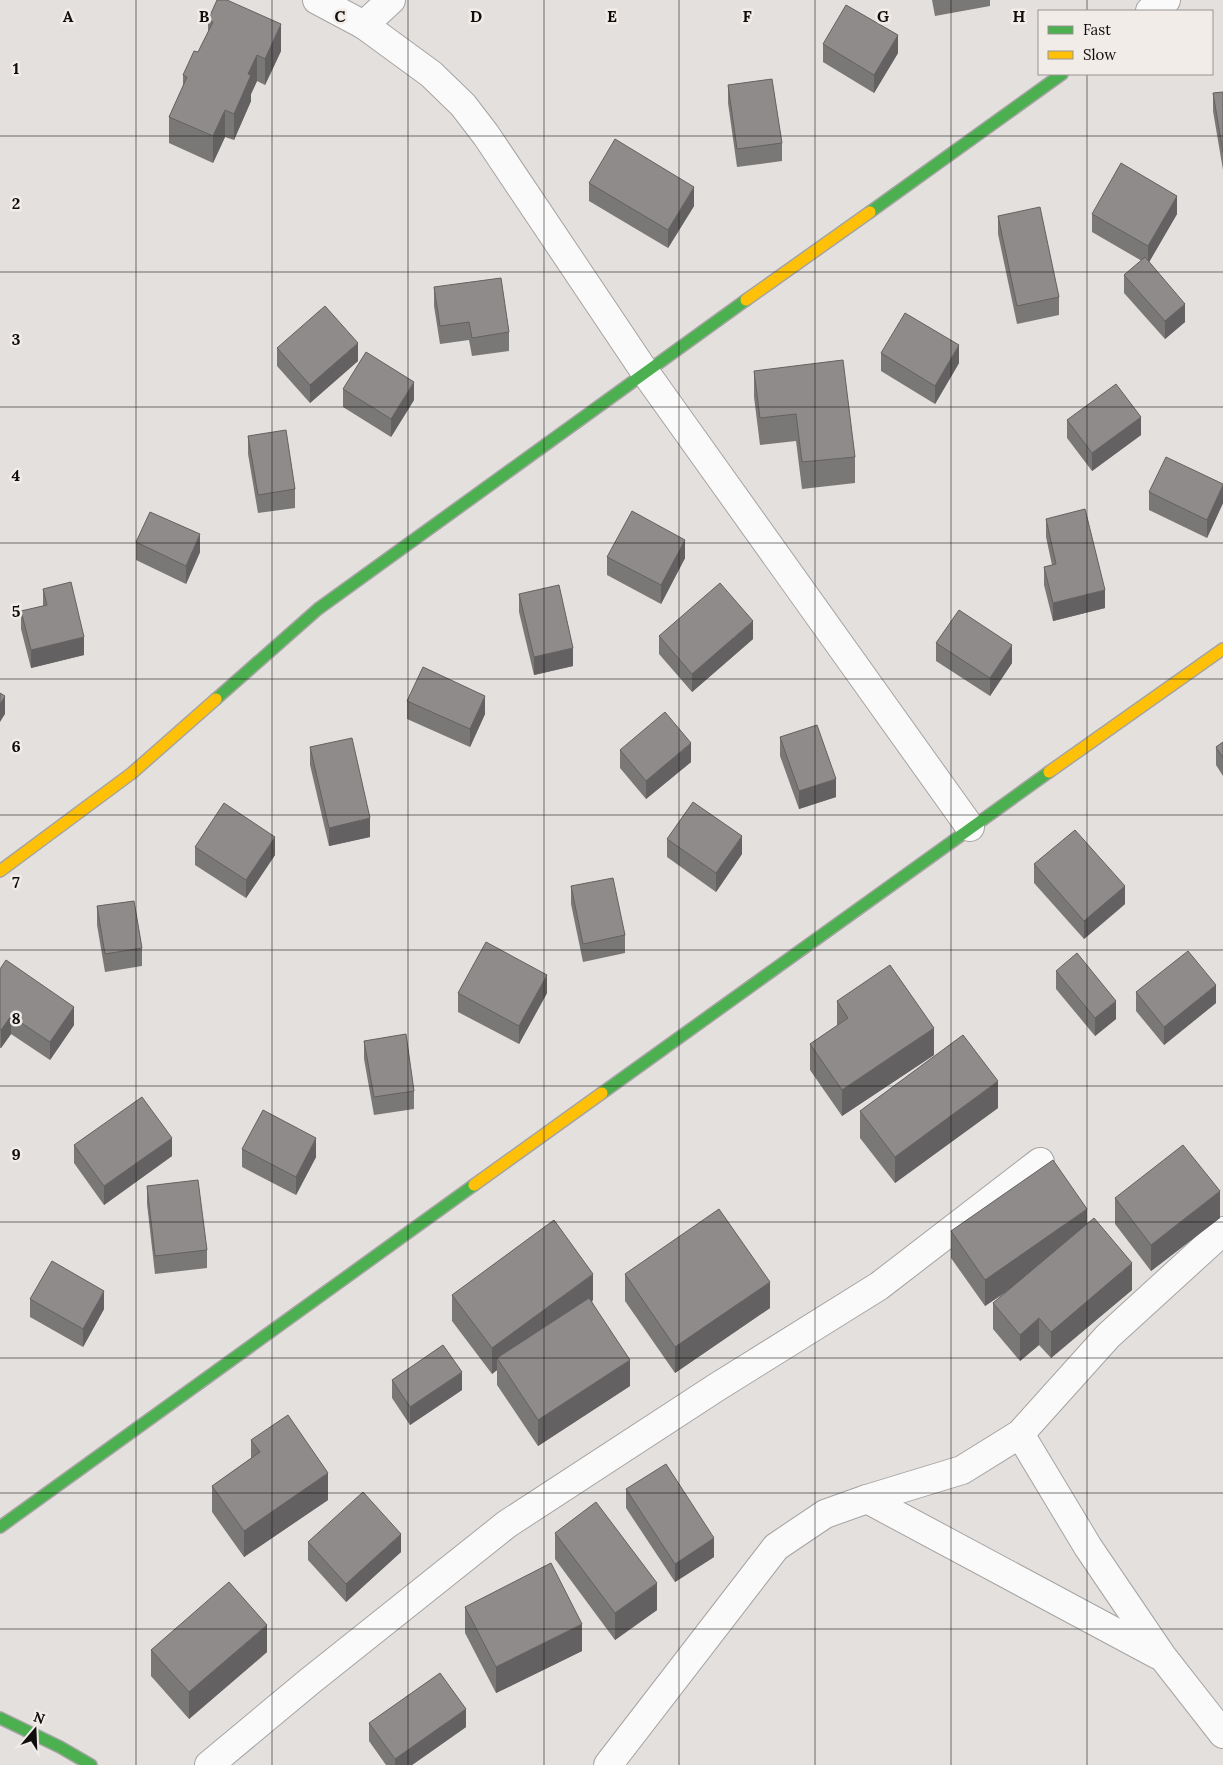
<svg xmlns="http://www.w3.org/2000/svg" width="1223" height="1765" viewBox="0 0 1223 1765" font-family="Lora,serif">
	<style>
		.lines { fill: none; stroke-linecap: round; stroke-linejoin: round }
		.street-casing { stroke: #a6a4a3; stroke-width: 30 }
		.fast-casing { stroke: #a6a4a3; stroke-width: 14 }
		.slow-casing { stroke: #a6a4a3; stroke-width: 14 }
		.street { stroke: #fbfafa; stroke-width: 28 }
		.fast { stroke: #4caf50; stroke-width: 11 }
		.slow { stroke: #ffc107; stroke-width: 11 }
		.wall { fill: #7a7877 }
		.shaded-wall { fill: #636161 }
		.building { fill: #8e8b8a; stroke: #636161 }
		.grid { fill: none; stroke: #100e0d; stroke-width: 1; stroke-opacity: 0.55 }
		.grid-label { font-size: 16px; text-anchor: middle; font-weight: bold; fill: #100e0d; stroke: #f2ece9; stroke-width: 5; stroke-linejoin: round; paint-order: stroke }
	</style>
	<rect width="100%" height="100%" fill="#e3e0de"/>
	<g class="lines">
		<defs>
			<g id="street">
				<polyline points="317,0 364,25 431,74 463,105 486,135 645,372 970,827"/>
				<polyline points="1150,11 1166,0"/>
				<polyline points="364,25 391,0"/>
				<polyline points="1020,1434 1088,1547 1162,1656 1223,1734"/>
				<polyline points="867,1499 1158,1655"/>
				<polyline points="209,1765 310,1681 507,1524 717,1387 879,1286 1040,1162"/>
				<polyline points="608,1765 776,1547 825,1514 867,1499 962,1470 1020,1434 1108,1336 1223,1231"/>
			</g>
			<g id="fast">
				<polyline points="870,212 1062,74"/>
				<polyline points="216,699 318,609 746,300"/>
				<polyline points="602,1093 1049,772"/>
				<polyline points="0,1527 474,1185"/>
				<polyline points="0,1718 60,1747 91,1765"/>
			</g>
			<g id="slow">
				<polyline points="746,300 870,212"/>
				<polyline points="1049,772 1223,649"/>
				<polyline points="0,871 132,773 216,699"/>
				<polyline points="474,1185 602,1093"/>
			</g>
		</defs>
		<use href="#street" class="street-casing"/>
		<use href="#fast" class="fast-casing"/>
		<use href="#slow" class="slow-casing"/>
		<use href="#street" class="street"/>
		<use href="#fast" class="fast"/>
		<use href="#slow" class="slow"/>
	</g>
	<g class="wall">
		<polygon points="932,0 990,0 990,6 935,16"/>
		<polygon points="208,20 281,51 265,85 257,81 251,94 251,101 234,140 225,137 213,163 169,143 169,117 183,86 183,75 198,52 208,32"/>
		<polygon points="823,44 898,53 874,93 823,62"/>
		<polygon points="728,85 782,143 782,161 737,167 728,103"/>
		<polygon points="1223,92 1223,170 1213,111 1213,93"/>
		<polygon points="589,183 694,206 668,248 589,201"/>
		<polygon points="1092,214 1177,214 1149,262 1185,322 1165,339 1124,293 1124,275 1142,261 1092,232"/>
		<polygon points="998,216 1059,297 1059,315 1017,324 998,234"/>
		<polygon points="434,287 509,332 509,351 472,356 469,340 440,344 434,306"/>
		<polygon points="277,348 358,361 310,403 277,366"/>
		<polygon points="881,353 959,363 935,404 881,371"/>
		<polygon points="754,371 855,457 855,483 802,489 796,441 760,445 754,397"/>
		<polygon points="343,389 414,400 391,437 343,407"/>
		<polygon points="1067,420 1141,435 1092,471 1067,438"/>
		<polygon points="248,436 295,489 295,508 258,513 248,454"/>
		<polygon points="1223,484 1223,503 1207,538 1149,510 1149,492"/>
		<polygon points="1046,519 1105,608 1053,621 1044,585 1044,567 1052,565 1046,537"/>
		<polygon points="136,542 200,552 186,584 136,560"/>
		<polygon points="607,557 685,558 661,604 607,575"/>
		<polygon points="43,589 84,655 31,668 21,629 21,611 43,606"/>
		<polygon points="519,594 573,666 534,675 519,612"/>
		<polygon points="659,636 753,639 692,692 659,654"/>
		<polygon points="936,643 1012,663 990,696 936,661"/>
		<polygon points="407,701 485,714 470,747 407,719"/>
		<polygon points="780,737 836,797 799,809 780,756"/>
		<polygon points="1223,742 1223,776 1216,765 1216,747"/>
		<polygon points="310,747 370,837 329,846 310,765"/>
		<polygon points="620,750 691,762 646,799 620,768"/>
		<polygon points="667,839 742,854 716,892 667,857"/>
		<polygon points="195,847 275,855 246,898 195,865"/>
		<polygon points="1034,864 1125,904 1084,939 1034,883"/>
		<polygon points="571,886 625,935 625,953 583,962 571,904"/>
		<polygon points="97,906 142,948 142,966 105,972 97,925"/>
		<polygon points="0,969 74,1025 50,1060 11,1034 1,1048 0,1048"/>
		<polygon points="1056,971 1116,1019 1095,1036 1056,989"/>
		<polygon points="1136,992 1216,1003 1164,1045 1136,1011"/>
		<polygon points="458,993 547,993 519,1044 458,1012"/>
		<polygon points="837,1001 934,1055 842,1116 810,1070 810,1044 837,1026"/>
		<polygon points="364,1041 414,1091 414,1109 374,1115 364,1059"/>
		<polygon points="998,1108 895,1183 860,1138 860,1111"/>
		<polygon points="74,1145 172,1156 104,1205 74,1163"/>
		<polygon points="242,1149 316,1157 296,1195 242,1167"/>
		<polygon points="147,1186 207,1250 207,1268 155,1274 147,1204"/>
		<polygon points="1115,1198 1220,1218 1151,1271 1115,1224"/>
		<polygon points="1087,1224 1132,1290 1051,1358 1039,1345 1020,1361 993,1329 993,1303 1005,1293 985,1306 951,1258 951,1231"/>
		<polygon points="625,1274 770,1308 675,1373 625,1301"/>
		<polygon points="452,1295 593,1300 592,1301 630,1386 538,1446 497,1385 497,1370 492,1374 452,1321"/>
		<polygon points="30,1299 104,1309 83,1347 30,1317"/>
		<polygon points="392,1380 462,1390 410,1425 392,1398"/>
		<polygon points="251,1440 328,1500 244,1557 212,1512 212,1486 251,1458"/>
		<polygon points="626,1489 714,1557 675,1582 626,1508"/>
		<polygon points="555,1533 657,1610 615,1640 555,1559"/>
		<polygon points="308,1542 401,1552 346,1602 308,1560"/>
		<polygon points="465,1607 582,1651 496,1693 465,1633"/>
		<polygon points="151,1650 267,1652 189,1719 151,1676"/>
		<polygon points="369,1723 466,1727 412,1765 386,1765 369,1741"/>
	</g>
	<g class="shaded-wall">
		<polygon points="281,24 281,51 265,85 265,59"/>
		<polygon points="898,35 898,53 874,93 874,75"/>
		<polygon points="257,55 257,81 251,94 251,101 234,140 234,114 248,74"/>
		<polygon points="225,110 225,137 213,163 213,136"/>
		<polygon points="694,187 694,206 668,248 668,230"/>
		<polygon points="1177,196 1177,214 1148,264 1148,246"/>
		<polygon points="1185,304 1185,322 1165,339 1165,321"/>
		<polygon points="358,343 358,361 310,403 310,385"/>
		<polygon points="959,345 959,363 935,404 935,386"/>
		<polygon points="414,382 414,400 391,437 391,419"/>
		<polygon points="1141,417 1141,435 1092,471 1092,453"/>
		<polygon points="1223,485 1223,503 1207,538 1207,520"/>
		<polygon points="200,534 200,552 186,584 186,566"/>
		<polygon points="685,540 685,558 661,604 661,585"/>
		<polygon points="1105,590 1105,608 1053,621 1053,603"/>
		<polygon points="753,621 753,639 692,692 692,674"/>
		<polygon points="84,637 84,655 31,668 31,650"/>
		<polygon points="1012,645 1012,663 990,696 990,678"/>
		<polygon points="573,648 573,666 534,675 534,657"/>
		<polygon points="5,696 5,714 0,722 0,704"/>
		<polygon points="485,696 485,714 470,747 470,729"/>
		<polygon points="691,743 691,762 646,799 646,781"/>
		<polygon points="836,779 836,797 799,809 799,791"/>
		<polygon points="370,818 370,837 329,846 329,828"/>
		<polygon points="742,836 742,854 716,892 716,873"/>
		<polygon points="275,837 275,855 246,898 246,880"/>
		<polygon points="1125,886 1125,904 1084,939 1084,921"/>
		<polygon points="547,975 547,993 519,1044 519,1026"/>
		<polygon points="1216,985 1216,1003 1164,1045 1164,1027"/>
		<polygon points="1116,1001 1116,1019 1095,1036 1095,1018"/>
		<polygon points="74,1007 74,1025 50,1060 50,1042"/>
		<polygon points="11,1016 11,1034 1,1048 1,1030"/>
		<polygon points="934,1028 934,1055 842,1116 842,1090"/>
		<polygon points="998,1081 998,1108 895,1183 895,1157"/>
		<polygon points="172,1138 172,1156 104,1205 104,1186"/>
		<polygon points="316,1138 316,1157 296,1195 296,1177"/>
		<polygon points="1220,1191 1220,1218 1151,1271 1151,1245"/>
		<polygon points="1087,1209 1087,1235 985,1306 985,1280"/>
		<polygon points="1132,1263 1132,1290 1051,1358 1051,1332"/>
		<polygon points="593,1274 593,1300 503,1366 497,1358 497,1370 492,1374 492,1348"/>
		<polygon points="770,1282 770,1308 675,1373 675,1347"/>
		<polygon points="104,1291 104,1309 83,1347 83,1329"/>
		<polygon points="1039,1318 1039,1345 1020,1361 1020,1335"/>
		<polygon points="630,1360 630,1386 538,1446 538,1420"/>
		<polygon points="462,1372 462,1390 410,1425 410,1407"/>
		<polygon points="328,1473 328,1500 244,1557 244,1531"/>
		<polygon points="401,1534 401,1552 346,1602 346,1584"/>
		<polygon points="714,1538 714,1557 675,1582 675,1564"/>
		<polygon points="657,1583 657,1610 615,1640 615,1613"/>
		<polygon points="582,1624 582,1651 496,1693 496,1667"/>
		<polygon points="267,1625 267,1652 189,1719 189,1692"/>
		<polygon points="466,1709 466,1727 412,1765 395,1765 395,1759"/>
	</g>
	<g class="building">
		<polygon points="217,0 227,0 281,24 265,59 257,55 248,74 251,75 234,114 225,110 213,136 169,117 187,77 183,75 194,51 198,52 213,22 208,20"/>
		<polygon points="846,5 898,35 874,75 823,44"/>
		<polygon points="772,79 782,143 737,149 728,85"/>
		<polygon points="1223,92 1223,152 1213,93"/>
		<polygon points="615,139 694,187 668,230 589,183"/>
		<polygon points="1121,163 1177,196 1148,246 1092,214"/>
		<polygon points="1040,207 1059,297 1017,306 998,216"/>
		<polygon points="1145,257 1185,304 1165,321 1124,275"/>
		<polygon points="501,278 509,332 472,338 469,322 440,326 434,287"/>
		<polygon points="325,306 358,343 310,385 277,348"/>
		<polygon points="905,313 959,345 935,386 881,353"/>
		<polygon points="366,352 414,382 391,419 343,389"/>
		<polygon points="843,360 855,457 802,462 796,414 760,418 754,371"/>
		<polygon points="1116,384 1141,417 1092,453 1067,420"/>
		<polygon points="286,430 295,489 258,495 248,436"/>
		<polygon points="1166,457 1223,484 1223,485 1207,520 1149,492"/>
		<polygon points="1085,509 1105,590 1053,603 1044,567 1056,564 1046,519"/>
		<polygon points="632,511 685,540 661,585 607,557"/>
		<polygon points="150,512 200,534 186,566 136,542"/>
		<polygon points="71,582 84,637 31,650 21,611 47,605 43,589"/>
		<polygon points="720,583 753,621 692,674 659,636"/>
		<polygon points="559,585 573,648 534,657 519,594"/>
		<polygon points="959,610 1012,645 990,678 936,643"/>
		<polygon points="423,667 485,696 470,729 407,701"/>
		<polygon points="0,693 5,696 0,704"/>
		<polygon points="665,712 691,743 646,781 620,750"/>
		<polygon points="817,725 836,779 799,791 780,737"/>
		<polygon points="352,738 370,818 329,828 310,747"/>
		<polygon points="1223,742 1223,758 1216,747"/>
		<polygon points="693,802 742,836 716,873 667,839"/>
		<polygon points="224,803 275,837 246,880 195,847"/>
		<polygon points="1075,830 1125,886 1084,921 1034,864"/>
		<polygon points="613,878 625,935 583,944 571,886"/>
		<polygon points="134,901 142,948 105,954 97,906"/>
		<polygon points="486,942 547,975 519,1026 458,993"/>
		<polygon points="1188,951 1216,985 1164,1027 1136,992"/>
		<polygon points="1077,953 1116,1001 1095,1018 1056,971"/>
		<polygon points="6,960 74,1007 50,1042 11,1016 1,1030 0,1030 0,969"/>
		<polygon points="890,965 934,1028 842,1090 810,1044 848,1018 837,1001"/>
		<polygon points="406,1034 414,1091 374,1097 364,1041"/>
		<polygon points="963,1035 998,1081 895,1157 860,1111"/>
		<polygon points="142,1097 172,1138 104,1186 74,1145"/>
		<polygon points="263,1110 316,1138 296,1177 242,1149"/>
		<polygon points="1183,1145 1220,1191 1151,1245 1115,1198"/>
		<polygon points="1053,1160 1087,1209 985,1280 951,1231"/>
		<polygon points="198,1180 207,1250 155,1256 147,1186"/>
		<polygon points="719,1209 770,1282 675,1347 625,1274"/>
		<polygon points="1094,1218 1132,1263 1051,1332 1039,1318 1020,1335 993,1303"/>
		<polygon points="554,1220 593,1274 492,1348 452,1295"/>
		<polygon points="52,1261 104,1291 83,1329 30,1299"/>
		<polygon points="589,1298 630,1360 538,1420 497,1358"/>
		<polygon points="443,1345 462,1372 410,1407 392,1380"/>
		<polygon points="288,1415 328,1473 244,1531 212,1486 260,1452 251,1440"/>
		<polygon points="666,1464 714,1538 675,1564 626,1489"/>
		<polygon points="363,1492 401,1534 346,1584 308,1542"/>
		<polygon points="596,1502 657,1583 615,1613 555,1533"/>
		<polygon points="551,1563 582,1624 496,1667 465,1607"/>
		<polygon points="229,1582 267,1625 189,1692 151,1650"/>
		<polygon points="440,1673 466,1709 395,1759 369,1723"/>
	</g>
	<path class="grid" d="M136,0V1765M272,0V1765M408,0V1765M544,0V1765M679,0V1765M815,0V1765M951,0V1765M1087,0V11M1087,74V1765M0,136H1223M0,272H1223M0,407H1223M0,543H1223M0,679H1223M0,815H1223M0,950H1223M0,1086H1223M0,1222H1223M0,1358H1223M0,1493H1223M0,1629H1223"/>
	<g class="grid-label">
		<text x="68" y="22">A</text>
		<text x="204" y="22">B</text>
		<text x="340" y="22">C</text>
		<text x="476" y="22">D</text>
		<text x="612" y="22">E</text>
		<text x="747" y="22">F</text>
		<text x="883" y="22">G</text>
		<text x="1019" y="22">H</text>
		<text x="16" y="74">1</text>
		<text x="16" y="209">2</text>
		<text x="16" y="345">3</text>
		<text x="16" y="481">4</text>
		<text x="16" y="617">5</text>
		<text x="16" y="752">6</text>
		<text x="16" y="888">7</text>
		<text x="16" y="1024">8</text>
		<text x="16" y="1160">9</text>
	</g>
	<rect x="1038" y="10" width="175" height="65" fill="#f2ece9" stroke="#989391"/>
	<rect x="1048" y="26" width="25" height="8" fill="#4caf50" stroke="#989391"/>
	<text x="1083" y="35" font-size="15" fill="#100e0d">Fast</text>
	<rect x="1048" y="51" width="25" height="8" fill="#ffc107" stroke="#989391"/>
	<text x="1083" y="60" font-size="15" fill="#100e0d">Slow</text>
	<g transform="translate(35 1730) rotate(19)" stroke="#f2ece9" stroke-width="4" paint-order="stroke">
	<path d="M0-4L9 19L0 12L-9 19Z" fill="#100e0d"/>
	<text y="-8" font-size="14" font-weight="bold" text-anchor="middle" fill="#100e0d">N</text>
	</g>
</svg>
